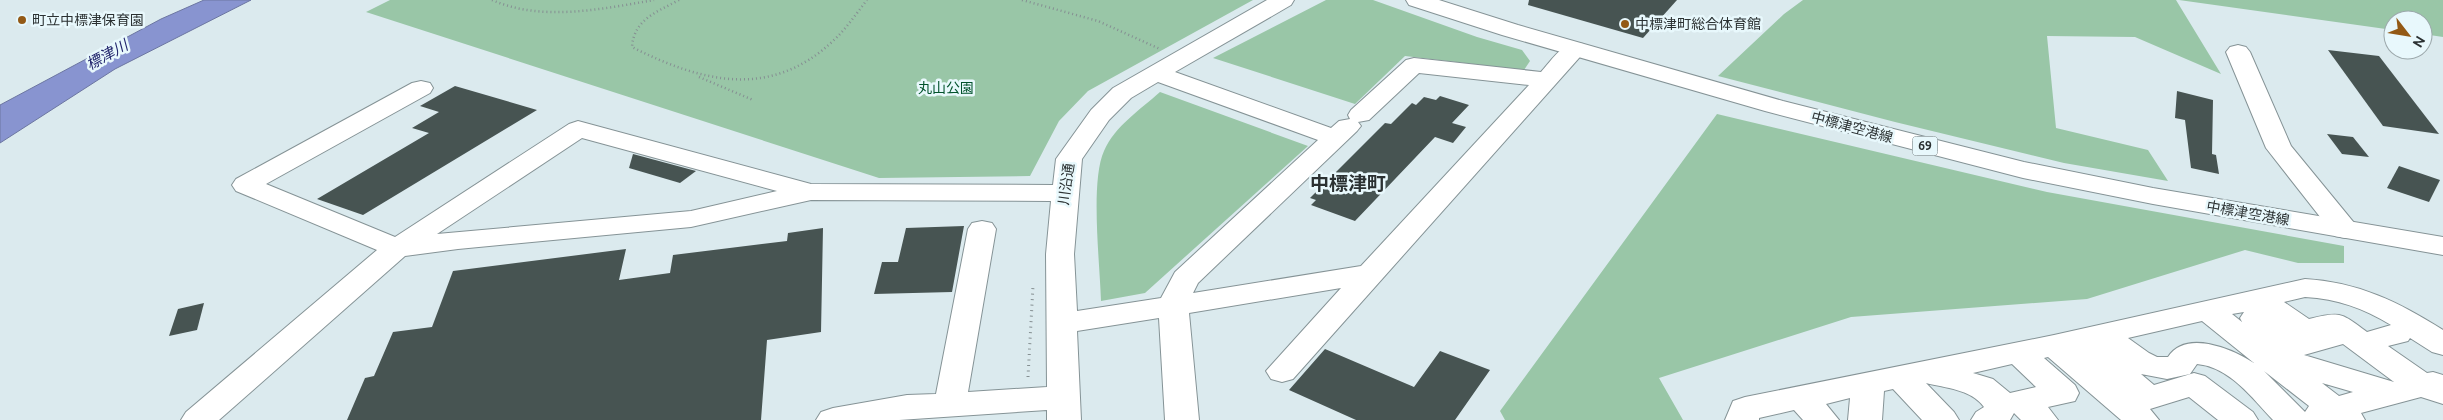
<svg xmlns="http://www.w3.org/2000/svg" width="2443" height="420" viewBox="0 0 2443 420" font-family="Ubuntu,'Noto Sans JP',sans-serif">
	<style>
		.green { fill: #99c6a7 }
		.water { fill: #8894d0; stroke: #6c76a1 }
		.building { fill: #475452 }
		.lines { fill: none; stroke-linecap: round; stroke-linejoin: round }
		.minor-casing { stroke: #859396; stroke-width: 2 }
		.major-casing { stroke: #859396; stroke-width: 2 }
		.path-far1 { stroke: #858f92; stroke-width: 2.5; stroke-dasharray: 1 3; stroke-linecap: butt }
		.path { stroke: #858f92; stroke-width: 3; stroke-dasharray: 1 4.5; stroke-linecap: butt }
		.minor { fill: #fff; fill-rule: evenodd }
		.major { fill: #fff; fill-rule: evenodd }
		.poi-dot { fill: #935915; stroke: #e8f8fc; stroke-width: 2 }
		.labels { text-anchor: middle; stroke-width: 5; stroke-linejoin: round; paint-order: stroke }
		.shield { fill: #e8f8fc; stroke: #646d6f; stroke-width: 1 }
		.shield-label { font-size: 12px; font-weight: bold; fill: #2b3132 }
		.poi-label { font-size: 14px; fill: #2b3132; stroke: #e8f8fc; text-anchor: start }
		.park-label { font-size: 14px; fill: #01522b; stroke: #e8f8fc }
		.street-label { font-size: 14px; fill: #2b3132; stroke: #e8f8fc }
		.water-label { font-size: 15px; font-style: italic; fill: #22256c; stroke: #e8f8fc }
		.district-label { font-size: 19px; font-weight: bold; fill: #2b3132; stroke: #e8f8fc }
	</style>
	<rect width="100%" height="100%" fill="#dbeaee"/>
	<g class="green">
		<polygon points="390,0 1253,0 1088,91 1059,121 1030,176 879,178 366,12"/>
		<polygon points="1326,0 1373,0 1477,37 1522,50 1530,61 1524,70 1405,56 1355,104 1213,58"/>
		<polygon points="1803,0 2176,0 2221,74 2135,37 2047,36 2056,128 2148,150 2168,181 2064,163 1895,122 1718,76 1784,14"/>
		<polygon points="2179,0 2443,0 2443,37 2423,34 2423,20 2393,20 2393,30"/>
		<path d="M1160,92L1308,146L1145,293L1101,301C1100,264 1090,182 1104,151C1115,126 1140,110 1160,92Z"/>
		<polygon points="1717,114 2047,192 2344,246 2344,263 2298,263 2245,250 2087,299 1851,317 1659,378 1683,420 1505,420 1500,411"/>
	</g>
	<polygon class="water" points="204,0 251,0 115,69 0,143 0,105 161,19"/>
	<g class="building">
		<polygon points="1529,0 1677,0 1643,38 1528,5"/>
		<polygon points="2328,50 2379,56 2439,134 2383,126"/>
		<polygon points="455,86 537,110 363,215 317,199 429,133 412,128 439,112 420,106"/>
		<polygon points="2177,91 2213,100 2212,154 2216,155 2219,174 2191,168 2185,120 2175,118"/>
		<polygon points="1440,96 1469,105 1452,123 1466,127 1453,143 1435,137 1355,221 1311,205 1316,200 1310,198 1385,123 1391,124 1412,103 1416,105 1424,97 1436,100"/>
		<polygon points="2327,134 2353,137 2369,157 2342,154"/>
		<polygon points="633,154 696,171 680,183 629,168"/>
		<polygon points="2399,166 2440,180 2429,202 2387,188"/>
		<polygon points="964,226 952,292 874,294 882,262 898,262 906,228"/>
		<polygon points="823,228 821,332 767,340 761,420 347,420 365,378 374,376 393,332 432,327 453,271 626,249 619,280 670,273 673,255 787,241 788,233"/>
		<polygon points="204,303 197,330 169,336 178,309"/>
		<polygon points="1325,349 1414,387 1440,351 1490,370 1455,420 1356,420 1289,390"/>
	</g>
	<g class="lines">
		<defs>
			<g id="minor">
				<path d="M1267,0H1294L1291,5L1175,72L1331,128L1339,121L1350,119L1348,115L1351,110L1406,60L1414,58L1541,72C1553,59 1564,39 1583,44L1587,49L1293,379L1282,382L1271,379L1266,371L1341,288L1189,313L1199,420H1165L1159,318L1077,331L1081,420H1047V410L899,420H816L821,412L833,408L907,395L936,394L968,229L972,223L982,221L992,223L996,229L968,392L1047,387L1046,254L1051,201L811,200L691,227L458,249L405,256L219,420H181L186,412L377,250L236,191L232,185L236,179L412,83L421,81L430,83L433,88L430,93L266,184L395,237L569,124L578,121L811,184L1053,185L1056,159L1091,110L1113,88ZM1419,73L1529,85L1361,266L1193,293L1198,283L1357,131L1361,126L1358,122L1369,120ZM1158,82L1318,140L1175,272L1161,298L1077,311L1074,254L1082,159L1109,120L1131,98ZM582,138L777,191L691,211L437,234Z"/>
				<polygon points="2238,45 2246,47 2250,52 2291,146 2355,224 2359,230 2355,236 2345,238 2335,236 2266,148 2226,52 2230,47"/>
				<path d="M2305,279C2358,282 2399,302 2443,330V355L2432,352L2410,338L2408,341L2388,346L2427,373L2433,372L2443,375V404L2421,397L2361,413L2365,420H2310L2305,412L2309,406L2264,371L2305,412L2310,420H2273C2252,398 2230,367 2197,364L2190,374L2167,379L2141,374L2154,385L2194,373L2205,376L2253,412L2258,420H2218L2189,397L2150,409L2159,420H2121L2048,357L2044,358L2075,385L2079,393L2075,401L2048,407L2058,420H2021L2014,413L2010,420H1971L1976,412L1984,407C1971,389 1945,388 1926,383L1954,412L1959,420H1922L1893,389L1884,391L1882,420H1848L1850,398L1826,404L1839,420H1803L1794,410L1759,418V420H1725L1733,401L1745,397L2054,335ZM2305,297C2338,299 2363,308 2391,325L2367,332C2341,313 2341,311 2309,319L2284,302ZM2244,312L2240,318L2242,322L2232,314ZM2202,321L2254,363C2233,349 2186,329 2168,357H2157L2149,353L2128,338ZM2343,344L2394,382L2304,355ZM2012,364L2036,387L2010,393L1993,379L1973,373ZM2322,383L2353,392L2339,396Z"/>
			</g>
			<polygon id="major" points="1406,0 1439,0 1518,25 1783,101 2024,162 2153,188 2443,237 2443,255 2153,204 2023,178 1765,111 1502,35 1409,5"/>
		</defs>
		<use href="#minor" class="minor-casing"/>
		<use href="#major" class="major-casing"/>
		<g class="path-far1">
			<path d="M492,0C542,22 602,9 654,0"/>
			<path d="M679,0C657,12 634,19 632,47C701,82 770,100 833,41C846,29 856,14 867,0"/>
			<polyline points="1022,0 1098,21 1160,49"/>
			<polyline points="699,77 753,100"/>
		</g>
		<polyline class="path" points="1028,377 1033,286"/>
		<use href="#minor" class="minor"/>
		<use href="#major" class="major"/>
	</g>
	<g class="poi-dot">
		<circle cx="22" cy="20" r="5"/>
		<circle cx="1625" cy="24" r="5"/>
	</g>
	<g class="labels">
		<rect class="shield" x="1912.5" y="136.5" width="25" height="19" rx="4"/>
		<g class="shield-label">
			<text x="1925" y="150">69</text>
		</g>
		<g class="poi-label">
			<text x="32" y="25">町立中標津保育園</text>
			<text x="1635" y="29">中標津町総合体育館</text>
		</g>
		<g class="park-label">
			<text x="946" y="93">丸山公園</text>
		</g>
		<g class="street-label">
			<text transform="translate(1852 127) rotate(15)" y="5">中標津空港線</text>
			<text transform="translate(1066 184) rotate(-82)" y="5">川沿通</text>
			<text transform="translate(2248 213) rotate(10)" y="5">中標津空港線</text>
		</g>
		<g class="water-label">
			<text transform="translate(107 55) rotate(-29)" y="5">標津川</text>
		</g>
		<g class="district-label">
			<text x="1348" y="190">中標津町</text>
		</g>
	</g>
	<g transform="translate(2408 35) rotate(121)"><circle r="24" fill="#e8f8fc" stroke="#9ca8ab"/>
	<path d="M0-4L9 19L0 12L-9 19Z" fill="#935915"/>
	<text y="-8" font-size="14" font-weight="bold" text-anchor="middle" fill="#2b3132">N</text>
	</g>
</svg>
